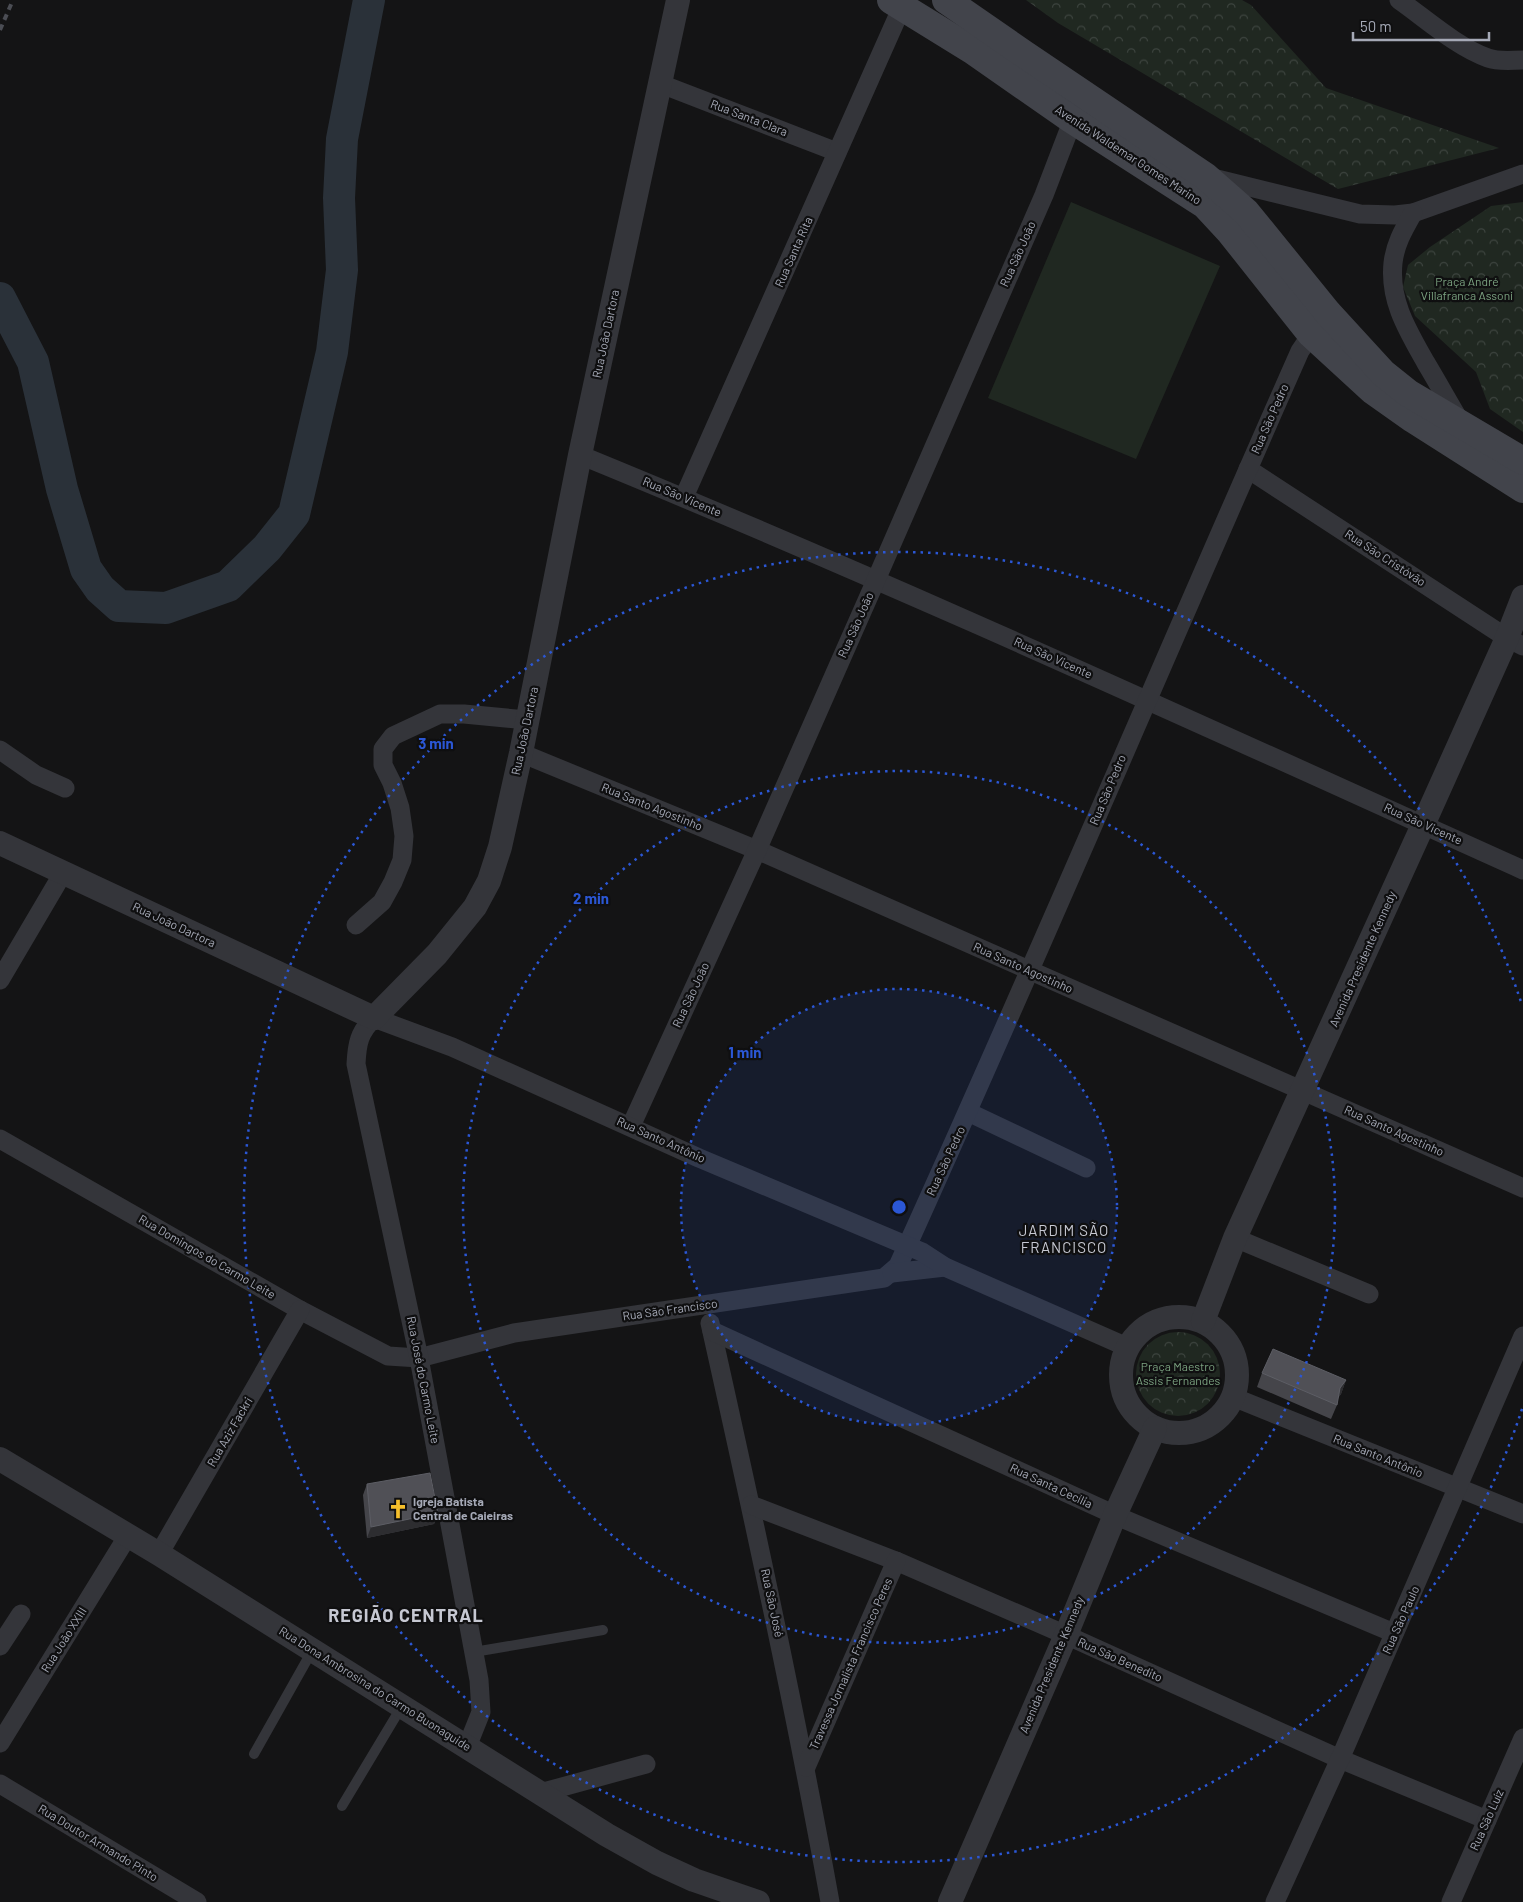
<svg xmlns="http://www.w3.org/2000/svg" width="1523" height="1902" viewBox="0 0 1523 1902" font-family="Barlow,sans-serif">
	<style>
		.forest { fill: url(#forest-crowns) }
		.pitch { fill: #202821 }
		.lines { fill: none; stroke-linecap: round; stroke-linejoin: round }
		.river { stroke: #2a3139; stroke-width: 32 }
		.service { stroke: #34353a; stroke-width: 10 }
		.minor { stroke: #34353a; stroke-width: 19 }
		.tertiary { stroke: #34353a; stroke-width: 24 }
		.secondary { stroke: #42444b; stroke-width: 28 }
		.rail { stroke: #4b4d54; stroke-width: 4; stroke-dasharray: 6 5; stroke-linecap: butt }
		.wall { fill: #45454a }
		.shaded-wall { fill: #2d2d30 }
		.building { fill: #505056; stroke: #5d5e65 }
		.ring { fill: none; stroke: #2b57d5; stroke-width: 2.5; stroke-dasharray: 2.5 5 }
		.labels { text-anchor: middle; stroke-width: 4.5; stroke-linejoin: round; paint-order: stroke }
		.street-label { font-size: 12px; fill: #a5a9b6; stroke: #0f0f10 }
		.park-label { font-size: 12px; fill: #7ba280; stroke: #0f0f10 }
		.poi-label { font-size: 12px; font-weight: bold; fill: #a5a9b6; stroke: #0f0f10; text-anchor: start }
		.quarter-label { font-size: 15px; letter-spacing: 1px; fill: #c6c8d2; stroke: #0f0f10 }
		.district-label { font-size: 18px; font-weight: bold; letter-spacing: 1px; fill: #c6c8d2; stroke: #0f0f10 }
		.centre { fill: #2b57d5; stroke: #0f0f10; stroke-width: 2.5 }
		.ring-label { font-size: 15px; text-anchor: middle; font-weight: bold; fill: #2b57d5; stroke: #0f0f10; stroke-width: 4.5; stroke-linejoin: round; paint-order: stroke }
	</style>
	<defs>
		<pattern id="forest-crowns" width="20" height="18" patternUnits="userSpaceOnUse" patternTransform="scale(1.25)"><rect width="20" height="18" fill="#202821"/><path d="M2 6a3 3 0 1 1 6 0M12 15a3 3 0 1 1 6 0" fill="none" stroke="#3d443f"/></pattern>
	</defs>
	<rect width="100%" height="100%" fill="#141415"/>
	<g class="forest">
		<polygon points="1026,0 1242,0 1251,5 1326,88 1499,148 1338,189 1058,23"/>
		<polygon points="1523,202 1523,432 1490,409 1476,372 1415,316 1403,287 1408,265 1430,247 1491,206"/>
		<circle cx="1178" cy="1374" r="42"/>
	</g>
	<polygon class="pitch" points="1071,202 1220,266 1136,459 988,398"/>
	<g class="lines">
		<polyline class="river" points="0,298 33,362 62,489 86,569 100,589 119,606 166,608 228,586 267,548 294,514 332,352 342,270 339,198 342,139 369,0"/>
		<g class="service">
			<polyline points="474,1652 603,1630"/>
			<polyline points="254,1754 312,1651"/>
			<polyline points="342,1806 402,1706"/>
		</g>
		<g class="minor">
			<path d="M1399,0C1426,19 1457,47 1488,58C1499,62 1512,60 1523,60"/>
			<polyline points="661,84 837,152"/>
			<polyline points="1209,177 1360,214 1395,215 1413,213 1523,174"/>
			<path d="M1413,213C1404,229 1395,244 1393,263C1389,301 1408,331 1426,363C1438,383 1449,403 1461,423"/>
			<path d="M580,455C898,585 1210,729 1523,870"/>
			<polyline points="1248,469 1507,638 1523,646"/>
			<polyline points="684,497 905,0"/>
			<polyline points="0,750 36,775 65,788"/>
			<polyline points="521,753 757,850 1523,1188"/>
			<polyline points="356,925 382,902 393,882 402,860 404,836 400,808 392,783 383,765 383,749 393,736 440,714 464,714 527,720"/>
			<polyline points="0,980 63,873"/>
			<polyline points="968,1112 1086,1168"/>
			<polyline points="631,1126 757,850 876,580 1044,195 1077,109"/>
			<path d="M0,1139L300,1310L388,1356L419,1358L514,1333L884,1278L898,1266C1036,963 1165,656 1300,351L1317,326"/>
			<polyline points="1235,1238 1369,1294"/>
			<polyline points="892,1273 945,1267"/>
			<path d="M710,1323C753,1516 795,1708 830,1902"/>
			<polyline points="712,1331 1126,1520 1394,1633"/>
			<polyline points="1233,1397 1523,1514"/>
			<polyline points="751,1505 896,1561 1066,1635 1340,1759 1487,1820"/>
			<polyline points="159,1554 300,1310"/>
			<polyline points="0,1646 21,1614"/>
			<polyline points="0,1743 127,1537"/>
			<path d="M467,1747L481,1712L479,1680L419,1358L356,1064C357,1044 359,1032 374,1018L452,1047L699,1158L922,1252L945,1267L1127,1347"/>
			<polyline points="806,1767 896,1561"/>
			<polyline points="0,1784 197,1902"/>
			<polyline points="540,1793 646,1764"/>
			<polyline points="1275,1902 1340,1759 1523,1336"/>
			<polyline points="1451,1902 1523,1738"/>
		</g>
		<g class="tertiary">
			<polyline points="0,843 374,1018 437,954 475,907 489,881 500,847 521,753 580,455 678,0"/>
			<circle cx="1179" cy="1375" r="58"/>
			<polyline points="1203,1321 1235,1238 1423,825 1507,638 1523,597"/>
			<polyline points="0,1459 159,1554 607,1835 657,1863 694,1880 758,1902"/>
			<polyline points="950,1902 1066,1635 1115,1515 1155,1428"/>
		</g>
		<g class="secondary">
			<polyline points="891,0 972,50 1071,119 1205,205 1230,232 1311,334 1372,390 1413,419 1523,489"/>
			<polyline points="946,0 1024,54 1205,176 1246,212 1328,313 1383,373 1408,393 1523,461"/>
		</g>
		<polyline class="rail" points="0,30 13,0"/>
	</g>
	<g class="wall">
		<polygon points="1262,1373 1346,1380 1341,1394 1338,1398 1337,1405 1331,1419 1257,1387"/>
		<polygon points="367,1484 438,1513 434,1524 367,1538 363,1495"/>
	</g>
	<g class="shaded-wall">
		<polygon points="1346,1380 1341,1394 1335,1402 1340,1388"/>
		<polygon points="438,1513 434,1524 367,1538 371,1527"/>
	</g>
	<g class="building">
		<polygon points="1273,1349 1346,1380 1340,1388 1337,1405 1262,1373"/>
		<polygon points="430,1473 438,1513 371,1527 367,1484"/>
	</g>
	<circle cx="899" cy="1207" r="218" fill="#2b57d5" fill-opacity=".12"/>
	<g class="ring">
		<circle cx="899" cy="1207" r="218"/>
		<circle cx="899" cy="1207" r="436"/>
		<path d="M1522 1409A655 655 0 1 1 1522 1005"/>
	</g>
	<defs>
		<symbol id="church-bare" viewBox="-9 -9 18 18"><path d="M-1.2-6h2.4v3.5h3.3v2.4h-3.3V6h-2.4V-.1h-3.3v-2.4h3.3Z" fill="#f6bf2b" stroke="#0f0f10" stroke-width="2.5" paint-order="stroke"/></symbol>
	</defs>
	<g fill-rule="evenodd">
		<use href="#church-bare" x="384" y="1495" width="28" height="28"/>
	</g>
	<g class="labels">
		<g class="street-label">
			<text transform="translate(749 118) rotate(21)" y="4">Rua Santa Clara</text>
			<text transform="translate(1128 155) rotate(33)" y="4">Avenida Waldemar Gomes Marino</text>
			<text transform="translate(794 252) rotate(-66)" y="4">Rua Santa Rita</text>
			<text transform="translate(1018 254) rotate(-66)" y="4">Rua São João</text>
			<text transform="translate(606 334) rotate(-78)" y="4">Rua João Dartora</text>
			<text transform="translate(1270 419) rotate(-66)" y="4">Rua São Pedro</text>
			<text transform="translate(682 497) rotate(23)" y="4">Rua São Vicente</text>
			<text transform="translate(1385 558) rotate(33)" y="4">Rua São Cristóvão</text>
			<text transform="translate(856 625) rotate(-66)" y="4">Rua São João</text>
			<text transform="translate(1053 658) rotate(24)" y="4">Rua São Vicente</text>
			<text transform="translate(525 731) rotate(-78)" y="4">Rua João Dartora</text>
			<text transform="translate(1108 790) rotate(-67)" y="4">Rua São Pedro</text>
			<text transform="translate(652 807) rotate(22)" y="4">Rua Santo Agostinho</text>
			<text transform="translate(1423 824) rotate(24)" y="4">Rua São Vicente</text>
			<text transform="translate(174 925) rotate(25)" y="4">Rua João Dartora</text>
			<text transform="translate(1363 959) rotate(-66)" y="4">Avenida Presidente Kennedy</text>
			<text transform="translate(1023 968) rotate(24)" y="4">Rua Santo Agostinho</text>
			<text transform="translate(691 995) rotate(-65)" y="4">Rua São João</text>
			<text transform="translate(1394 1131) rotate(24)" y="4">Rua Santo Agostinho</text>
			<text transform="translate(661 1140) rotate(24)" y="4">Rua Santo Antônio</text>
			<text transform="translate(946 1161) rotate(-65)" y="4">Rua São Pedro</text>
			<text transform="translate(207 1257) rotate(30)" y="4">Rua Domingos do Carmo Leite</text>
			<text transform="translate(670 1310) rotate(-8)" y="4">Rua São Francisco</text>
			<text transform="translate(423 1380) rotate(79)" y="4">Rua José do Carmo Leite</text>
			<text transform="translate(230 1432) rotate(-60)" y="4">Rua Aziz Fackri</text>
			<text transform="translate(1378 1456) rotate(22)" y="4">Rua Santo Antônio</text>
			<text transform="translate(1051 1486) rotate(25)" y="4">Rua Santa Cecília</text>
			<text transform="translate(772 1603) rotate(78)" y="4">Rua São José</text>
			<text transform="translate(1401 1620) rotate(-66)" y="4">Rua São Paulo</text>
			<text transform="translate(64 1640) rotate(-58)" y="4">Rua João XXIII</text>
			<text transform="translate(1120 1660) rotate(24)" y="4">Rua São Benedito</text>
			<text transform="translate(851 1664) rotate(-66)" y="4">Travessa Jornalista Francisco Peres</text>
			<text transform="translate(1052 1665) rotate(-67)" y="4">Avenida Presidente Kennedy</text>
			<text transform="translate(375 1689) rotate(32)" y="4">Rua Dona Ambrosina do Carmo Buonaguide</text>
			<text transform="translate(1487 1820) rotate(-66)" y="4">Rua São Luíz</text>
			<text transform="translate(98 1843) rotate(31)" y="4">Rua Doutor Armando Pinto</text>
		</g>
		<g class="park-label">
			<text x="1467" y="286">Praça André<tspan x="1467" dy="14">Villafranca Assoni</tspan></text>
			<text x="1178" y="1371">Praça Maestro<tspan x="1178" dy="14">Assis Fernandes</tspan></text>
		</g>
		<g class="poi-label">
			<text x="413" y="1506">Igreja Batista<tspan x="413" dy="14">Central de Caieiras</tspan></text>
		</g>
		<g class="quarter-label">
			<text x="1064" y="1236">JARDIM SÃO<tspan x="1064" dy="17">FRANCISCO</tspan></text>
		</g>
		<g class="district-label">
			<text x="406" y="1622">REGIÃO CENTRAL</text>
		</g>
	</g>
	<circle cx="899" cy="1207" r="8" class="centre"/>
	<g class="ring-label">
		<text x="436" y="749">3 min</text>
		<text x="591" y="904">2 min</text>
		<text x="745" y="1058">1 min</text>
	</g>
	<path d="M1353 32v8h136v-8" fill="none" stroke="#a5a9b6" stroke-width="2.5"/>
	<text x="1360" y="32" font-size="15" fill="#a5a9b6" stroke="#0f0f10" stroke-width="4" paint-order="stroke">50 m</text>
</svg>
